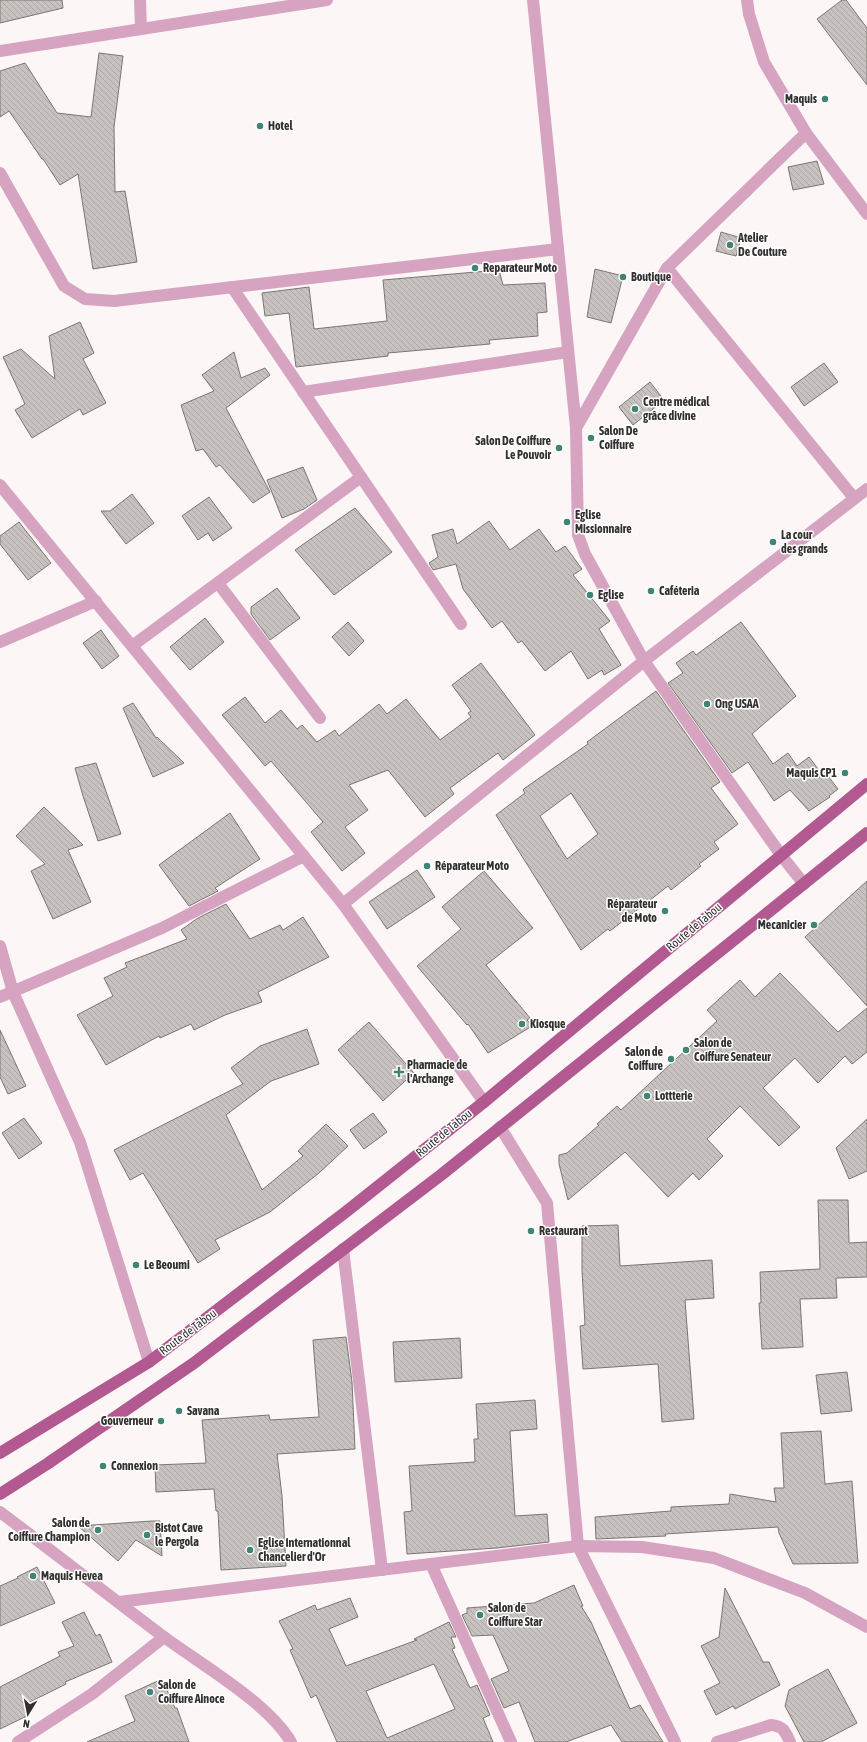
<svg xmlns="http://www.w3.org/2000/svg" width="867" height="1742" font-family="'Asap Condensed',sans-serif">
  <defs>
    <pattern id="building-back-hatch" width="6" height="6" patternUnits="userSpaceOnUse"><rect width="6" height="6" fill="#c7c2bf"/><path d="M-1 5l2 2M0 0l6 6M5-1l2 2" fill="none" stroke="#aba7a4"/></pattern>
  </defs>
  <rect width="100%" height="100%" fill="#fdf6f6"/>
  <g fill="url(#building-back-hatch)" stroke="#7b7673" fill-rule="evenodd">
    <path d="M0,0h62l1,8 -63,15z"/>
    <path d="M842,0h4l21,28v57l-50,-66z"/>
    <path d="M99,53l24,3 -9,71 1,65 10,-1 12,71 -44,7 -15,-95 -18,11 -17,-26h-1l-33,-48 -9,6v-46l25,-8 32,50 34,4z"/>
    <path d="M817,161l7,23 -31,6 -5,-23z"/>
    <path d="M721,232l20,6 -5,18 -20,-5z"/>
    <path d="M595,269l28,7 -12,47 -24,-6z"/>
    <path d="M499,270l4,15 42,-2 2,29 -10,1 1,23 -49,4 1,4 -102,9v3l-92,11 -7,-54 -24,3 -3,-23 47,-6 5,42 73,-8 -4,-41z"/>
    <path d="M80,322l14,31 -11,6 23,44 -23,12 -3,-6 -48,29 -17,-28 10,-6 -22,-47 18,-8 34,30 -6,-43z"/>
    <path d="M234,352l7,26 24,-10 5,7 -44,33 44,84 -17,11 -33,-38 -4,2 -13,-18 -7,2 -15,-46 33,-14 -12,-16z"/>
    <path d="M824,363l14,19 -34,24 -13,-19z"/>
    <path d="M650,382l14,18 -31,25 -14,-18z"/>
    <path d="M303,467l14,33 -13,9 -22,9 -15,-38z"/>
    <path d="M132,494l22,29 -28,21 -25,-33h9z"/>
    <path d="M209,497l23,31 -19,13 -5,-8 -10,7 -16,-24z"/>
    <path d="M355,508l37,44 -58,43 -39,-45z"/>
    <path d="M489,521l21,29 29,-21 17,23 9,-6 17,23 -9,6 37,46 -11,8 22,36 -17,10 -2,-5 -14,9 -17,-28 -26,20 -23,-30 -4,2 -16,-22 -10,7 -29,-39 -7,-25 -23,6 -4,-7 9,-6 -6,-22 21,-6 4,15z"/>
    <path d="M19,522l32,41 -23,17 -28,-36v-8z"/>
    <path d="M277,588l23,30 -30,22 -19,-26v-7z"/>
    <path d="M205,618l19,24 -34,28 -20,-23z"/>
    <path d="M348,622l16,19 -15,15 -17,-19z"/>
    <path d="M741,622l55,74 -44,38 21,30 15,-11 9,13 12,-9 13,17 3,-2 13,17 -9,7 1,1 -21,14 -19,-21 -16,11 -26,-39 -16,11 -64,-90 15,-10 -7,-10 17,-12 3,4z"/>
    <path d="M101,630l18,26 -17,13 -19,-26z"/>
    <path d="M481,663l54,72 -32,25 -5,-7 -48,35 4,6 -29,23 -37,-47 -39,15 19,25 -23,17 20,26 -23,18 -31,-39 12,-10 -52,-61 -6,5 -43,-51 23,-18 20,26 16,-13 16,19 5,-4 15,17 18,-12 4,6 40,-32 8,10 19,-15 34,41 31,-23 -3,-4 3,-2 -19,-26z"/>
    <path d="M656,691l64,91 -9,6 27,36 -24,18 5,7 -20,15 2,2 -30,24 -3,-4 -58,45 -2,-2 -27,21 -85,-135 29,-22 -2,-3 2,-2 63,-44 -1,-2zM571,793l27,41 -31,25 -27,-43z"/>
    <path d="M133,703l23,35 1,-1 27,26 -31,14 -30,-69z"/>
    <path d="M96,763l25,71 -23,7 -15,-45 -8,-28z"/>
    <path d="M44,807l39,38 -15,5 23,52 -38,17 -22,-48 14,-7 -29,-28z"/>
    <path d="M230,813l30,46 -45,29 3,3 -29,15 -30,-41z"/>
    <path d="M417,870l18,27 -48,32 -18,-27z"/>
    <path d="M484,871l49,57 -47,37 44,53 -3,2 5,6 -44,27 -20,-29 -1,1 -50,-59 44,-37 -19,-22z"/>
    <path d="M867,881v125l-62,-69z"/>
    <path d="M226,904l24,35 30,-14 3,5 20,-13 26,40 -71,35 4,10 -37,13 -31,15 -3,-6 -31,14 -1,-2 -53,29 -29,-50 36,-19 -9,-18 23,-11 -2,-4 62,-24 -6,-9 17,-12z"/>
    <path d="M780,973l58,59 29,-24v44l-15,12 -7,-8 -27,27 -23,-25 -32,30 37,39 -21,19 -39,-40 -33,33 16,17 -24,24 -6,-7 -25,24 -43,-45 -57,48 -9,-36v-9l8,-2 32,-28 -2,-1 20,-18 4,4 96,-89 -10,-11 33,-30 15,17z"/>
    <path d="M369,1022l45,51 -31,28 -45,-51z"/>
    <path d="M307,1029l12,35 -48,17 -45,34 36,75 41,-34 -5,-5 28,-27 22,22 -29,27 -49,39 -55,28 5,9 -22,14 -55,-90 -13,7 -16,-30 129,-66 -12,-16 29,-22z"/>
    <path d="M0,1030l26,56 -18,8 -8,-17z"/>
    <path d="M373,1113l14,19 -23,17 -14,-19z"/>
    <path d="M24,1118l18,25 -23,16 -17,-26z"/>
    <path d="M867,1119v52l-18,8 -13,-31z"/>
    <path d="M818,1200h30l1,43 18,-1v35l-31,1 1,20 -37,1 3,48 -41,2 -3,-46h2l-1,-31 60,-3z"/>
    <path d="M618,1225l2,41 92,-6 2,38 -29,2 9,119 -32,3 -4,-58 -75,5 -3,-43 5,-1 -3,-55v-44z"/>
    <path d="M346,1337l6,45 3,67 -78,5 5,42 4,70 -65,4 -3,-59h-2l-2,-22 -58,3 -1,-27 51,-2 -4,-43 67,-5 1,5 49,-3 -6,-77z"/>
    <path d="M460,1338l2,40 -67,4 -2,-40z"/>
    <path d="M847,1372l5,39 -31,3 -5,-39z"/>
    <path d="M535,1400l2,29 -27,2 5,85 32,-2 2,28 -52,6 -90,6 -3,-42 8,-1 -3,-45 66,-4 -1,-23h4l-2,-35z"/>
    <path d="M821,1431l4,53 27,-3 6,82 -65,1 -14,-31 -1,-6 -113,7 1,2 -70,3 -1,-22 76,-6v-4l58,-3 1,-10 46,8 -2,-14h10l-3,-55z"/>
    <path d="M152,1521h8l2,35 -26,-16 -18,21 -40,-35z"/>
    <path d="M37,1567l18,36 -55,23v-40l18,-8 -1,-1z"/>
    <path d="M574,1585l9,21h-2l10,16 39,87 10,-4 23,37h-41l-11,-17 -45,17h-31l-16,-40 -15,6 -13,-29 18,-8 -16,-36 -21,1 -10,-21 5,-2v-5l67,-5z"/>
    <path d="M725,1588l38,74h6l11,23 -45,24 -2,-3 -17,9 -12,-24 16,-8 -19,-37 18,-9z"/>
    <path d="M350,1598l8,19 -29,12 17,37 71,-26 -3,-1 35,-17 7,15h-5l4,11 -3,1 18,39 7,-3 13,30 -7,3 10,24h-156l-21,-47 -5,3 -21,-48 3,-1 -14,-28 36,-16 2,5zM434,1664l21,45 -68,29 -21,-47z"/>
    <path d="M84,1612l12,24 4,-2 12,28 -47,20 1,2 -42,21 5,10 -29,14v-42l60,-31 -2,-4 16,-6 -12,-24z"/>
    <path d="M828,1669l29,54 -36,19h-17l-19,-36 4,-16z"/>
    <path d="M162,1679l13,29h2l12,34h-102l48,-21 -10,-25z"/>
  </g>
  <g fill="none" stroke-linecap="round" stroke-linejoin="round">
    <g stroke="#d6a3c1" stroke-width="12">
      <path d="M140,0l1,29"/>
      <path d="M533,0l43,428 2,107 7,19 59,107 137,194 23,29"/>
      <path d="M747,0l2,14 15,48 42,71 61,81"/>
      <path d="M0,51l327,-51"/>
      <path d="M0,173l64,113 21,13 29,2 444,-52"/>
      <path d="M667,268l187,230"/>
      <path d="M232,287l229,337"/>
      <path d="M303,392l265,-40"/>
      <path d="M576,428l91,-160 139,-135"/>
      <path d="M0,485l343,419 141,198"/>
      <path d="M218,583l102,135"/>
      <path d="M0,642l96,-41"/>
      <path d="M132,646l229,-169"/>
      <path d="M343,904l301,-243 223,-172"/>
      <path d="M0,946l13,46 67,150 69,220"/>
      <path d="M0,997l162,-69 142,-72"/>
      <path d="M500,1127l47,76 31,343 97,196"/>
      <path d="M343,1249l39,321"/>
      <path d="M0,1512c55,41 109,84 164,125 38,28 103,65 127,105"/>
      <path d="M431,1564l80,178"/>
      <path d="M119,1602l459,-56 64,1 72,11 91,35 62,34"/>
      <path d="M18,1742l74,-48 72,-57"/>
      <path d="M717,1742l54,-17c12,1 14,6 19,17"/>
    </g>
    <g stroke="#b25992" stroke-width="12">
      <path d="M0,1453l149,-91 198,-151 137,-109 383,-318"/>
      <path d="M0,1494l47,-30 147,-101 247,-188 426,-342"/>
    </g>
  </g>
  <g fill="#418476" stroke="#fff" stroke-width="1.5">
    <circle cx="825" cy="99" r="4"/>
    <circle cx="260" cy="126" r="4"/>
    <circle cx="730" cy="245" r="4"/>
    <circle cx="475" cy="268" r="4"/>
    <circle cx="623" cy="277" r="4"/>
    <circle cx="635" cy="409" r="4"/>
    <circle cx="591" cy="438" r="4"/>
    <circle cx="559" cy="448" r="4"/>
    <circle cx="567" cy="522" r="4"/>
    <circle cx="773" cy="542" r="4"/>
    <circle cx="651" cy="591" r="4"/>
    <circle cx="590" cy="595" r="4"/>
    <circle cx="707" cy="704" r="4"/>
    <circle cx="845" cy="773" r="4"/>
    <circle cx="427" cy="866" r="4"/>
    <circle cx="665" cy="911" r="4"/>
    <circle cx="814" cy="925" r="4"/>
    <circle cx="522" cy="1024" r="4"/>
    <circle cx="686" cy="1050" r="4"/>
    <circle cx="671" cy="1059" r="4"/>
    <path d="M397 1066h4v4h4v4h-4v4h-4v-4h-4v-4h4z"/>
    <circle cx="647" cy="1096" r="4"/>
    <circle cx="531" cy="1231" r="4"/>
    <circle cx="136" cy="1265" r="4"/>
    <circle cx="179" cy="1411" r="4"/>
    <circle cx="161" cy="1421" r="4"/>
    <circle cx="103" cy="1466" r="4"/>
    <circle cx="98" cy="1530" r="4"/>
    <circle cx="147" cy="1535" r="4"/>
    <circle cx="250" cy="1550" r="4"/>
    <circle cx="33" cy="1576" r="4"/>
    <circle cx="480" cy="1615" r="4"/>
    <circle cx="150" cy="1692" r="4"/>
  </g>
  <g text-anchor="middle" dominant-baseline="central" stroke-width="3" stroke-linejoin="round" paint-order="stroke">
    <g font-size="12" font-weight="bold" fill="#333030" stroke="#fff" text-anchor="start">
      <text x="817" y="99" text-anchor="end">Maquis</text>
      <text x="268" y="126">Hotel</text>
      <text x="738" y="238">Atelier<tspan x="738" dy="14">De Couture</tspan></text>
      <text x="483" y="268">Reparateur Moto</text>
      <text x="631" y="277">Boutique</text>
      <text x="643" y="402">Centre médical<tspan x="643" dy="14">grâce divine</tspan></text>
      <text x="599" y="431">Salon De<tspan x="599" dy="14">Coiffure</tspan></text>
      <text x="551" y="441" text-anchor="end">Salon De Coiffure<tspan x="551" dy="14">Le Pouvoir</tspan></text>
      <text x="575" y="515">Eglise<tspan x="575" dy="14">Missionnaire</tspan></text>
      <text x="781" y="535">La cour<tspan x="781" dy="14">des grands</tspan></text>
      <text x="659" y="591">Caféteria</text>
      <text x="598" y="595">Eglise</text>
      <text x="715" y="704">Ong USAA</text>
      <text x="837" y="773" text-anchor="end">Maquis CP1</text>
      <text x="435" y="866">Réparateur Moto</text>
      <text x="657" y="904" text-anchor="end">Réparateur<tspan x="657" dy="14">de Moto</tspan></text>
      <text x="806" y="925" text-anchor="end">Mecanicier</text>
      <text x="530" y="1024">Kiosque</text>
      <text x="694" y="1043">Salon de<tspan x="694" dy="14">Coiffure Senateur</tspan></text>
      <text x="663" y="1052" text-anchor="end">Salon de<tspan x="663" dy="14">Coiffure</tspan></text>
      <text x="407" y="1065">Pharmacie de<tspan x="407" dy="14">l'Archange</tspan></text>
      <text x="655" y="1096">Lottterie</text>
      <text x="539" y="1231">Restaurant</text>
      <text x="144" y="1265">Le Beoumi</text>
      <text x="187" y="1411">Savana</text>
      <text x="153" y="1421" text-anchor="end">Gouverneur</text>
      <text x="111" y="1466">Connexion</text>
      <text x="90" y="1523" text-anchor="end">Salon de<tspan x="90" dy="14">Coiffure Champion</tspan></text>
      <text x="155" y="1528">Bistot Cave<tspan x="155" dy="14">le Pergola</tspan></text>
      <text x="258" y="1543">Eglise Internationnal<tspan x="258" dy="14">Chancelier d'Or</tspan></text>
      <text x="41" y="1576">Maquis Hevea</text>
      <text x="488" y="1608">Salon de<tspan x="488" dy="14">Coiffure Star</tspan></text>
      <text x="158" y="1685">Salon de<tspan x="158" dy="14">Coiffure Ainoce</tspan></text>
    </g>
    <g font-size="12" fill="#333030" stroke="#fff">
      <text transform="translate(694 927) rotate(-40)">Route de Tabou</text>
      <text transform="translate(444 1133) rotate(-39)">Route de Tabou</text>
      <text transform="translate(188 1332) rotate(-37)">Route de Tabou</text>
    </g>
  </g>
  <g transform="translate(28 1714) rotate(190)" stroke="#ffffff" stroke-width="3" paint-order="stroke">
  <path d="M0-3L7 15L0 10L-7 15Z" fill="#333030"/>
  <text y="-6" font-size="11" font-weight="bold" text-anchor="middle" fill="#333030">N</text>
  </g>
</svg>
